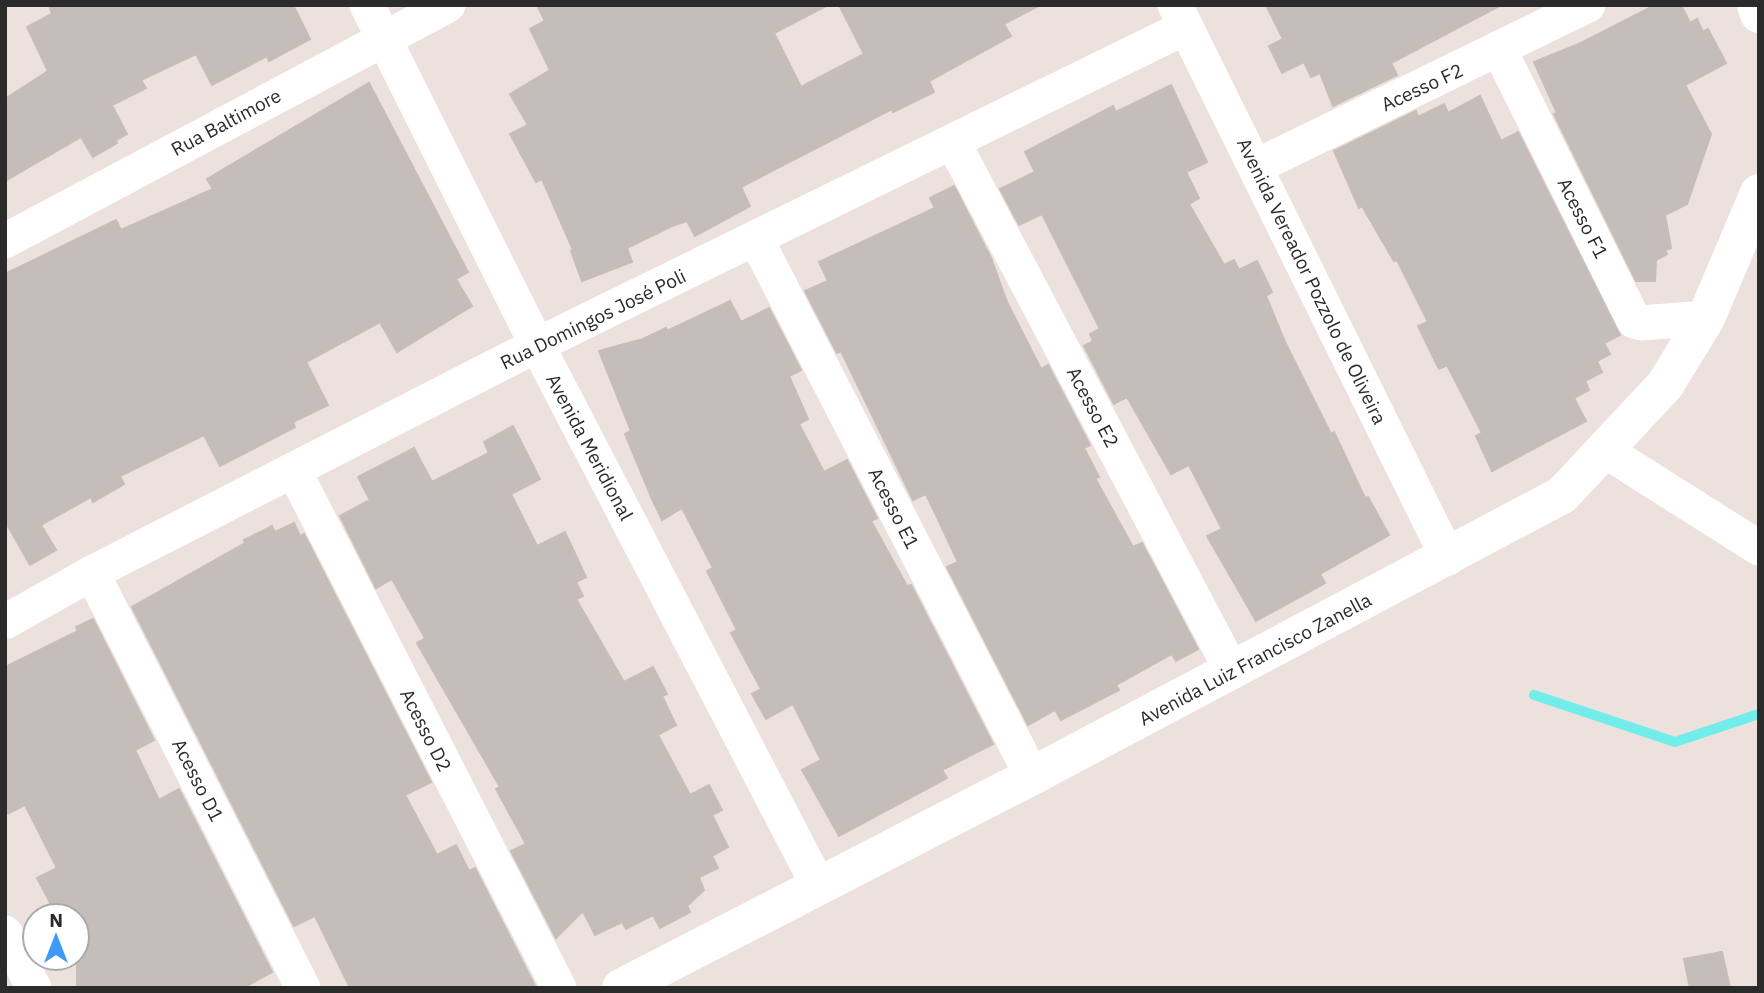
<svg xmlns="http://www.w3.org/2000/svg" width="1764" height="993" font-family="'IBM Plex Sans',sans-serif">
  <rect width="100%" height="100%" fill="#ede1dd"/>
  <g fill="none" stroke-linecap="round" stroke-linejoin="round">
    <path stroke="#71eeea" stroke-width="10" d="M1534,695l141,47 84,-28"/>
  </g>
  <g fill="#c5bdb9" stroke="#c8bdb7" stroke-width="2">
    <path d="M49,5h244l17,34 -41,22 -2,-5 -55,29 -16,-31 -55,26 5,8 -34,17 15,29 -11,6 1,3 -24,14 -12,-20 -76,44v-82l43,-28 -21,-44 25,-13z"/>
    <path d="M537,5h291l-54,28 27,54 63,-33 -25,-49h201l-36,19 7,12 -82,45 5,11 -41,20 -1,-3 -151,78 9,19 -55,30 -8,-15 -15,5 -45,22 5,14 -50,19 -11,-30 2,-1 -31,-71 -6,3 -26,-48 18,-9 -18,-31 40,-24 -20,-41 15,-8z"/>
    <path d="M1266,5h235l-110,58 6,12 -64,31 -13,-33 -9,4 -7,-15 -22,11 -13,-27 14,-7z"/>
    <path d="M1655,5h26l9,18 7,-4 6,13 5,-3 18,34 -41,22 26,49 -24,70 -22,11 6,33 -6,2 2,4 -11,6 -1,21h-19l-82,-167 3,-1 -23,-51 47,-19z"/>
    <path d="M369,83l99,189 -12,7 16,27 -75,46 -17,-30 -74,40 22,43 -35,17 2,5 -75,39 -16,-31 -84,41 4,8 -31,18 -2,-5 -50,28 15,25 -26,15 -25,-44v-247l111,-54 5,10 92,-41 -6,-10z"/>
    <path d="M1171,85l36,77 -21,10 13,26 -10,6 35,61 10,-5 5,10 18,-9 15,31 -6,4 19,46 46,92 3,-2 31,66 3,-1 21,38 -69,39 5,9 -69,38 -49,-85 15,-7 -33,-64 -18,9 -44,-77 -13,7 -30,-58 9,-5 -3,-7 10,-5 -58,-115 -23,11 -19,-36 35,-17 -10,-20 88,-46 3,6z"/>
    <path d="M1480,96l21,45 17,-9 102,203 -16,8 6,11 -13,7 5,11 -17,9 4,9 -15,8 12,23 -94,50 -16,-35 6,-3 -35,-68 -8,4 -21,-43 10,-4 -31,-62 -3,1 -32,-55 -3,2 -25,-57 82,-40 2,6 26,-13 4,9z"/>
    <path d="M954,186l37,72 16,44 34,67 7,-4 42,80 -6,3 15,29 -4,1 38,69 9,-4 56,106 -22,12 -4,-7 -56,31 3,5 -58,30 -6,-10 -27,15 -81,-158 11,-5 -32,-68 -13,6 -72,-149 -4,2 -32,-62 23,-10 -9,-19 116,-54 -5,-10z"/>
    <path d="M730,301l11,21 28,-14 32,62 -12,6 19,43 -9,5 25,48 23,-12 30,58 -6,3 36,65 4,-1 82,159 -51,26 5,8 -108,58 -37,-66 19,-10 -28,-56 -27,15 -14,-25 9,-5 -30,-56 6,-3 -30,-59 6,-3 -31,-60 -20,12 -10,-21 -27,-65 6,-3 -32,-80 44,-12 23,-11 1,3z"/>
    <path d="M513,426l27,53 -29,15 26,52 28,-14 21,45 -10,5 7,14 -7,3 48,83 29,-15 14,27 -5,2 14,29 -18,10 32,60 19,-10 13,25 -10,5 16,32 -16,9 6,12 -19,9 5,13 -17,16 3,6 -30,16 -7,-13 -27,14 -4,-7 -27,13 -12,-24 -27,27 -45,-87 15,-7 -30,-55 4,-2 -83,-144 8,-5 -33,-59 -16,9 -36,-72 30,-16 -12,-23 56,-29 18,34 57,-29 -5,-11z"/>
    <path d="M294,523l6,13 4,-2 127,248 -26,13 32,60 19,-10 13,26 6,-3 61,120h-186l-35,-72 -21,10 -162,-319 113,-64 -1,-3 28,-14 3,6z"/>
    <path d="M93,619l61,121 -19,10 24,50 20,-11 93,183 -29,16h-166v-72h-20l-20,-38 20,-10 -32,-63 -20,10v-148l73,-36 -2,-4z"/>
    <path d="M1722,952l8,36h-40l-6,-29z"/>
  </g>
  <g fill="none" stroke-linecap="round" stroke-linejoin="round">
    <g stroke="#fff" stroke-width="35">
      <path d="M367,5l170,340 281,540"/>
      <path d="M1175,5l273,553"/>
      <path d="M1500,51l134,270 7,2 65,-5"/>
      <path d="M954,144l278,527"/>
      <path d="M1255,167l333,-162"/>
      <path d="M756,239l276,537"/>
      <path d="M5,241l443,-236"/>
      <path d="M1604,450l155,98"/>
      <path d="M294,471l265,517"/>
      <path d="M92,573l211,415"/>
      <path d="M5,622l87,-49 445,-228 649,-318"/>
      <path d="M5,933l29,55"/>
    </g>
    <g stroke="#fff" stroke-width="38">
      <path d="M1756,5l3,9"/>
      <path d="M621,988l411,-212 530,-281 103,-110 41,-67 53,-125"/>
    </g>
  </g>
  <g text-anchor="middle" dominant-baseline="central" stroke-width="7" stroke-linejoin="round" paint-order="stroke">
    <g font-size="19" fill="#2b2b2b" stroke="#fff">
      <text transform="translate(1422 87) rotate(-25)">Acesso F2</text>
      <text transform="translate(226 122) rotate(-28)">Rua Baltimore</text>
      <text transform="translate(1583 218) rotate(63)">Acesso F1</text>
      <text transform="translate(1312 281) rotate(64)">Avenida Vereador Pozzolo de Oliveira</text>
      <text transform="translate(593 319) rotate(-26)">Rua Domingos José Poli</text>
      <text transform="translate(1093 407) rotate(62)">Acesso E2</text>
      <text transform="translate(590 447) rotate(62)">Avenida Meridional</text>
      <text transform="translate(894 508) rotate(63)">Acesso E1</text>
      <text transform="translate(1255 659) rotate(-28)">Avenida Luiz Francisco Zanella</text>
      <text transform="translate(426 730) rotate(63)">Acesso D2</text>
      <text transform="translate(198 780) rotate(63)">Acesso D1</text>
    </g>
  </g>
  <rect width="1764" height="993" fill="none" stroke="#2b2b2b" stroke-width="14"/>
  <g transform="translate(56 937)"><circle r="33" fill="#ffffff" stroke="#aaaaaa" stroke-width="2"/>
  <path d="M0-5L12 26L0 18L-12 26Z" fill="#3e99f9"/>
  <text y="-10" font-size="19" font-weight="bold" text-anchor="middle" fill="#2b2b2b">N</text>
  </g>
</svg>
